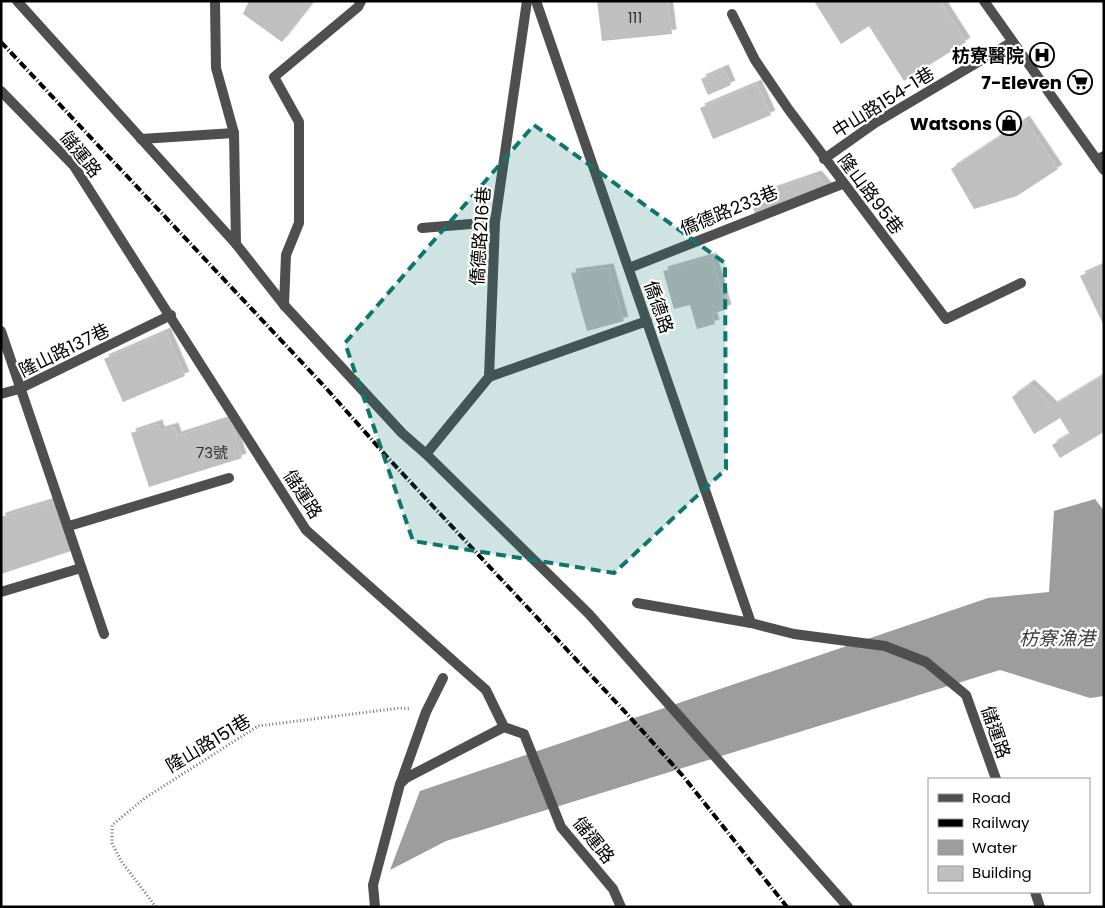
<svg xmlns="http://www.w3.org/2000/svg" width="1105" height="908" font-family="Poppins,'Noto Sans TC',sans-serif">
  <defs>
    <filter id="shadow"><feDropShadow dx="4.5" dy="-4.5" stdDeviation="0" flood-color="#0004"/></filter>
  </defs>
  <rect width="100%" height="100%" fill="#fff"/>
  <path fill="#9d9d9d" d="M1095,499l9,12v185l-14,2 -90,-28 -554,171 -56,29 30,-79 568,-193 61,-6 5,-81z"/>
  <g fill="#bfbfbf" filter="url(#shadow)">
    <path d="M249,1h65l-32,41 -39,-28z"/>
    <path d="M597,1h71l4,33 -70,7z"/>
    <path d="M814,1h126l26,41 -62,39 -35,-55 -28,18z"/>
    <path d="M724,69l7,16 -23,10 -7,-16z"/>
    <path d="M757,84l14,31 -58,24 -13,-31z"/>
    <path d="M1025,120l33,49 -41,27 -43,13 -23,-40z"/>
    <path d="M817,175l13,15 -74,26 -6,-18z"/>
    <path d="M712,257l15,52 -15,5 3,10 -18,5 -7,-24 -16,4 -11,-38z"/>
    <path d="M1104,265v61l-24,-50z"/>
    <path d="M609,268l15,53 -37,10 -16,-58z"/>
    <path d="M166,332l19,44 -62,26 -19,-43z"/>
    <path d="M1104,375v57l-44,26 -8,-13 18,-11 -10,-16 -26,16 -22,-37 18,-13 23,22z"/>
    <path d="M230,419l12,39 -93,29 -18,-54 27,-9 2,7 14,-4 3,9z"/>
    <path d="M54,501l17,50 -70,23v-57z"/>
  </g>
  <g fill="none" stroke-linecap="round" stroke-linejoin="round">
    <path stroke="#717171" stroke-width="3" stroke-dasharray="1 2.5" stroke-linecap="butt" d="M156,907l-35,-46 -9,-18v-18l33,-27 113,-72 142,-18 11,1"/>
    <g stroke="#4f4f4f" stroke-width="10">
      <path d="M17,1l219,243 48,61 118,128 24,21 163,160 259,293"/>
      <path d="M215,1l1,67 18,65 2,111"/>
      <path d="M1,91l73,75 232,364 180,160 18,37 20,7 37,93 52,62 8,18"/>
      <path d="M141,139l93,-6"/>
      <path d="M1097,159l7,-3"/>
      <path d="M422,228l73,-6"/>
      <path d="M284,305l2,-50 13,-32v-101l-25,-45 84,-70 3,-6"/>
      <path d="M489,377l158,-56"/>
      <path d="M426,454l63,-77 6,-155 32,-221"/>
      <path d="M69,526l160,-48"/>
      <path d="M1,592l80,-24"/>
      <path d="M637,603l114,20 43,11 91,12 41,16 40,33 30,84"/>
      <path d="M401,782l25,-70 17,-34"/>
      <path d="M1035,892l5,15"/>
      <path d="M375,907l-2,-22 27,-101 6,-6 98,-51"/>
    </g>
    <g stroke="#4f4f4f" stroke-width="10">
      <path d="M536,1l215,622"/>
      <path d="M732,14l23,46 34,50 157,209 75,-36"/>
      <path d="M824,159l51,-36 137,-81"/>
      <path d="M629,268l213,-84"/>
      <path d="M1,331l103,303"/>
      <path d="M1,394l18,-5 152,-74"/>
    </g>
    <path stroke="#4f4f4f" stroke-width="10" d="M984,1l120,169"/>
    <path stroke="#000" stroke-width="4" stroke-dasharray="8 2.5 1 2.5" stroke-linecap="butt" d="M1,42l324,345 63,71 239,256 56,62 104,131"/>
  </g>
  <path fill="#0f766e" fill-opacity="0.2" stroke="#0f766e" stroke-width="4" stroke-dasharray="10 6" stroke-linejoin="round" d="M534,125l191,138 1,206 -112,104 -201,-32 -68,-198z"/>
  <defs>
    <symbol id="hospital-ring" viewBox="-11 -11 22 22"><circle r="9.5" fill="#fff" stroke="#000" stroke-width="1.5"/><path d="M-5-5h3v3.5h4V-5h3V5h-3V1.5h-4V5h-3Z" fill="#000"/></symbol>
    <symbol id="supermarket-ring" viewBox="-11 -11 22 22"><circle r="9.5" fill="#fff" stroke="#000" stroke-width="1.5"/><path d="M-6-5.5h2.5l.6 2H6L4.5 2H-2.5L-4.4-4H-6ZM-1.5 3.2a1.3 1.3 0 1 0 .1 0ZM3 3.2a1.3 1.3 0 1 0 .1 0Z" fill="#000"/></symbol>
    <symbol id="shop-ring" viewBox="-11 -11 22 22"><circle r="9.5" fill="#fff" stroke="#000" stroke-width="1.5"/><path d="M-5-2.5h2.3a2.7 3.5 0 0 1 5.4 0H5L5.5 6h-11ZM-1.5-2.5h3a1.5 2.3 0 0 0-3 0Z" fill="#000"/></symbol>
  </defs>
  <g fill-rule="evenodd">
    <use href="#hospital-ring" x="1028" y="41" width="28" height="28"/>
    <use href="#supermarket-ring" x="1066" y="68" width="28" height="28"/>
    <use href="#shop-ring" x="995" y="109" width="28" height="28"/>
  </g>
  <g text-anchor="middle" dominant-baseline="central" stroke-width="4.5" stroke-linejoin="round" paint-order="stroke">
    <g font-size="15" fill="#303030">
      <text x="635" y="17">111</text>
      <text x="212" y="452">73號</text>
    </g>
    <g font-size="18" font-weight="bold" fill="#000" stroke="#fff" text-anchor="end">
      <text x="1024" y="55">枋寮醫院</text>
      <text x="1062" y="82">7-Eleven</text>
      <text x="992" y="123">Watsons</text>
    </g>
    <g font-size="18" fill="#000" stroke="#fff">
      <text transform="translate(883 102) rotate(-32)">中山路154-1巷</text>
      <text transform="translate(81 154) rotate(51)">儲運路</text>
      <text transform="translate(871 194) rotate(53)">隆山路95巷</text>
      <text transform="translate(729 210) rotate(-22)">僑德路233巷</text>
      <text transform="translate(480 236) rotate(-86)">僑德路216巷</text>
      <text transform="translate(659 307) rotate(71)">僑德路</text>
      <text transform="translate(64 350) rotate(-26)">隆山路137巷</text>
      <text transform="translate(303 494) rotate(57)">儲運路</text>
      <text transform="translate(996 732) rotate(71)">儲運路</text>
      <text transform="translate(208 743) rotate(-31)">隆山路151巷</text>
      <text transform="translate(594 840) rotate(51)">儲運路</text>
    </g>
    <g font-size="19" font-style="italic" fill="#3e3e3e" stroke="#fff">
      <text x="1057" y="638">枋寮漁港</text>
    </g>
  </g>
  <rect width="1105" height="908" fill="none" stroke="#000000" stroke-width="5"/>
  <rect x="928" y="778" width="162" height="115" fill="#ffffff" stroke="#999999"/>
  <rect x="938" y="794" width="25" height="8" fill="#4f4f4f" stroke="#999999"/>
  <text x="972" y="803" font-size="15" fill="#000000">Road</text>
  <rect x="938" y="819" width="25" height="8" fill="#000000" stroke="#999999"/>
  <text x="972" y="828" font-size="15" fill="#000000">Railway</text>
  <rect x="938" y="840" width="25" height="15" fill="#9d9d9d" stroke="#999999"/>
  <text x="972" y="853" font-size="15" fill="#000000">Water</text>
  <rect x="938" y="866" width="25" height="15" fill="#bfbfbf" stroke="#999999"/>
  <text x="972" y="878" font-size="15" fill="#000000">Building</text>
</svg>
